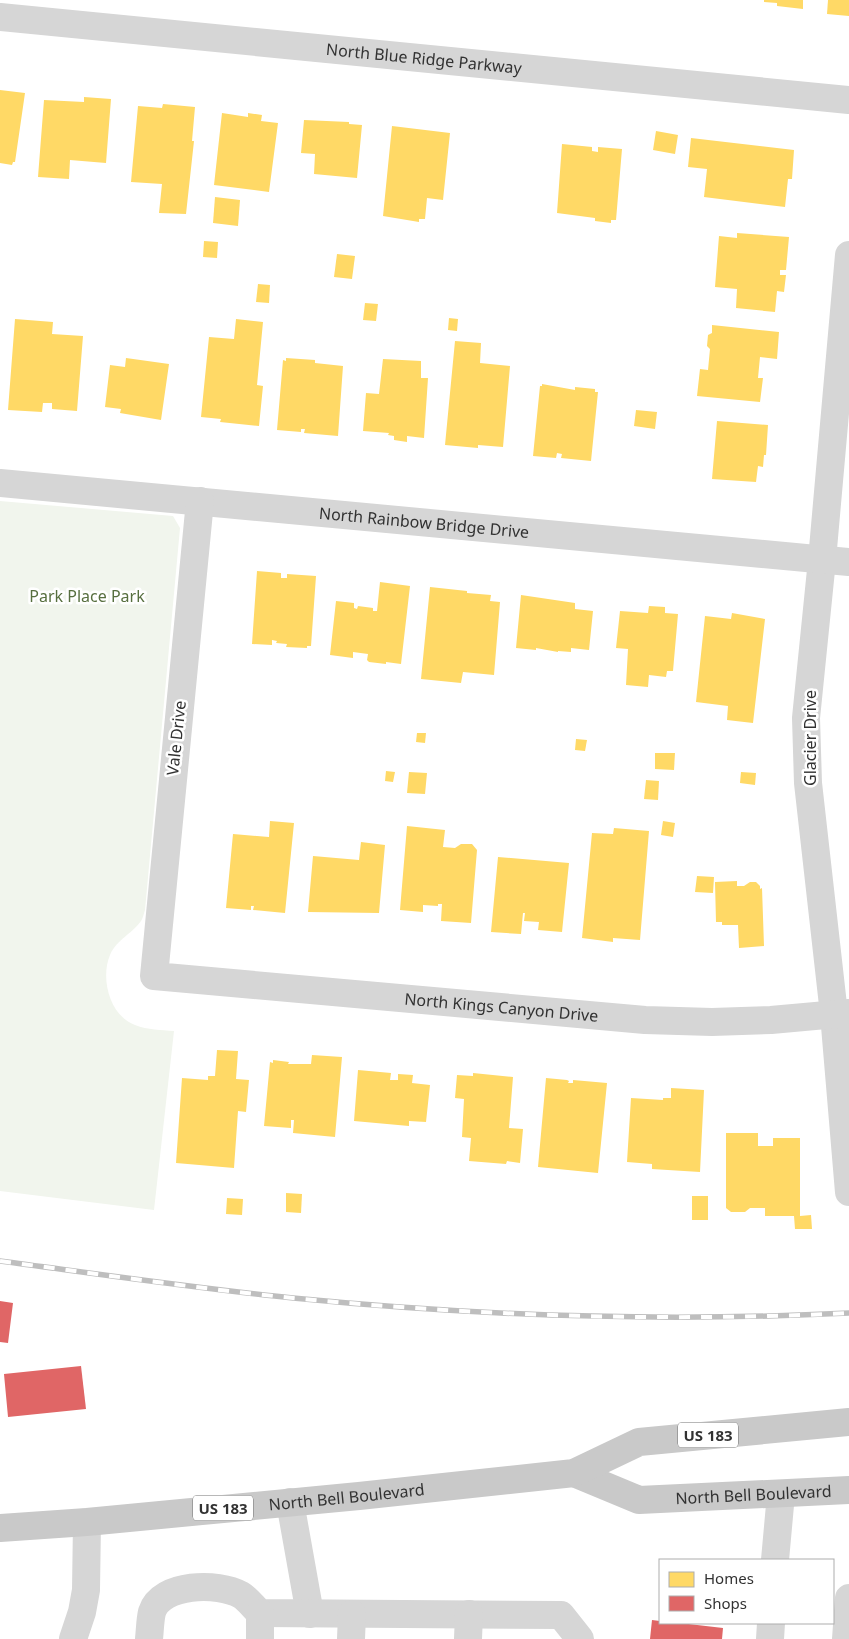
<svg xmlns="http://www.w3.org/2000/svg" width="849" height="1639" font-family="'Noto Sans',sans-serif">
  <rect width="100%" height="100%" fill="#fff"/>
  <path fill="#f1f5ed" d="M0,501l173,15 7,12 -35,382c-1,3 -2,8 -4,11 -9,13 -24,18 -31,34 -10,24 0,61 25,70 13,5 26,5 39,6l-20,179 -154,-19z"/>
  <g fill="#ffd966">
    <path d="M764,0h39v9l-26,-3v-3l-13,-1z"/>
    <path d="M828,0h21v16l-22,-2z"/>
    <path d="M0,90l25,3 -10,69h-2l-1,3 -12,-2z"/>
    <path d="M84,97l27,2 -5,64 -36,-3 -1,19 -31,-2 6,-77 40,2z"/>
    <path d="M163,104l32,3 -3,34h2l-8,73 -27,-1 3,-29 -31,-2 7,-76 24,2z"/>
    <path d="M222,113l26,4v-4l14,2 -1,6 17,2 -9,69 -55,-7z"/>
    <path d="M304,120l45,2v2l13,1 -5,53 -43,-4 1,-20 -14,-1z"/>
    <path d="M392,126l58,7 -7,67 -16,-2 -2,21h-6v3l-36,-6z"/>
    <path d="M656,131l22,4 -3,19 -22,-4z"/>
    <path d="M691,138l103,12 -2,29h-4l-3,28 -81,-10 3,-28 -19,-2z"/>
    <path d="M562,144l30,3v4l6,1v-5l24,2 -6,71h-5v3l-16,-2v-3l-38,-5z"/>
    <path d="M215,197l25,3 -2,26 -25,-3z"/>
    <path d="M737,233l52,4 -3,33h-6v5h6l-2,17 -7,-1 -2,21 -39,-4 1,-19 -22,-2 4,-51 18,2z"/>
    <path d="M204,241l14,1 -1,16 -14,-1z"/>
    <path d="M337,254l18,2 -3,23 -18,-2z"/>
    <path d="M258,284l12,1 -1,18 -13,-1z"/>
    <path d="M365,303l13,1 -2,17 -13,-1z"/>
    <path d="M449,318l9,1 -1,12 -9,-1z"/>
    <path d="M15,319l38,3 -1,12 31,2 -6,75 -25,-2v-6h-9l-1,9 -34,-2z"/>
    <path d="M236,319l27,3 -6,63 6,1 -4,40 -39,-4 1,-3 -20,-2 8,-80 25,2z"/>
    <path d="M712,325l67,7 -2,27 -17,-2 -2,21h5l-3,24 -63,-6 3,-27 8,1 2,-21 -3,-3 1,-11 4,-2z"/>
    <path d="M455,341l26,2 -1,20 30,3 -7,81 -25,-2v3l-33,-3z"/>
    <path d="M126,358l43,6 -8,56 -41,-7 1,-4 -16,-2 5,-42 15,2z"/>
    <path d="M286,358l29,2v3l28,3 -5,70 -34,-3 1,-4h-4v3l-24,-2 6,-70 3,1z"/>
    <path d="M383,359l38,2v17h7l-4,60 -17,-2v6l-13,-2v-4l-6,-1 1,-2 -26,-2 3,-38 13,1z"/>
    <path d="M542,384l33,6v-3l20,2v3h3l-7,69 -30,-3 1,-4 -5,-1 -1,5 -23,-2 7,-70h2z"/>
    <path d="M636,410l21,2 -2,17 -21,-3z"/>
    <path d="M717,421l51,4 -2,30h-2l-1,12 -5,-1 -2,16 -44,-3z"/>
    <path d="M257,571l24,2v5h6v-4l29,2 -5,70h-4v2l-21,-1 1,-3 -11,-1 1,-2 -5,-1v5l-20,-1z"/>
    <path d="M380,582l30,4 -9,78 -15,-2v2l-17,-2 -2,-2 1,-6 -15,-2v6l-23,-3 6,-54 18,2v5l3,1 1,-3 15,2v3h4z"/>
    <path d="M430,587l37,4v2l24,2 -1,6 10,1 -6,73 -31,-3 -2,11 -40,-4z"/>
    <path d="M521,595l54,8v6l18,2 -4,39 -18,-2v4l-13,-1v1l-22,-4v2l-20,-2z"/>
    <path d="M649,606l16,1v6l13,1 -5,57h-6l-1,6 -17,-2 -1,12 -22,-2 2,-36 -12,-1 4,-37 28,2z"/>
    <path d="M732,613l33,6 -12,104 -26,-3 1,-14 -32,-4 9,-86 26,3z"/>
    <path d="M417,733h9l-1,10 -9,-1z"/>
    <path d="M576,739l11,1 -2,11 -10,-1z"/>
    <path d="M655,753h20l-1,17 -19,-1z"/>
    <path d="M386,771l9,1 -2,10 -8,-1z"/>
    <path d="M409,772l18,1 -2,21 -18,-1z"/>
    <path d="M741,772l15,1 -1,12 -15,-2z"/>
    <path d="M646,780l13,1 -1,19 -14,-1z"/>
    <path d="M270,821l24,2 -9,90 -32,-3 1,-4h-3v4l-25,-2 7,-74 36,3z"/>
    <path d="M663,821l12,2 -2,14 -12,-2z"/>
    <path d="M407,826l38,4 -2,17 12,1 6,-4h11l5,6 -6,73 -30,-2 1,-17h-4v2l-15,-1v7l-23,-2z"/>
    <path d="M614,828l35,3 -9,109 -27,-2v4l-31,-4 10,-105 21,1z"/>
    <path d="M361,842l24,3 -6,68 -71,-1 5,-56 46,4z"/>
    <path d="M498,857l71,6 -7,69 -24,-2 1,-8 -15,-1 1,-8h-2l-2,21 -30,-2z"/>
    <path d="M697,876l17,1 -1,16 -18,-1z"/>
    <path d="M737,881v5h7l6,-4h6l4,4v3l2,-1 2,58 -25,2 -1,-23h-16v-3h-6l-1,-40z"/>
    <path d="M217,1050l21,1 -2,28 13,1 -3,32 -8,-1 -4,57 -58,-5 6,-85 26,2v-4h7z"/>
    <path d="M312,1055l30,2 -7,80 -42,-4 1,-13h-3v8l-27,-2 6,-64 3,1v-3l16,2 -1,2h23z"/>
    <path d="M358,1070l33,3 -1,7h8v-6l15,1 -1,8 18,2 -4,37 -17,-1v5l-55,-5z"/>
    <path d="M473,1073l40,4 -4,51 14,1 -3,34 -13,-2 -1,3 -37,-3 2,-23 -9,-1 2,-38 -9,-1 2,-23 16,1z"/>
    <path d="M546,1078l21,2 2,1 -1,2h5v-3l34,3 -9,90 -60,-6z"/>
    <path d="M671,1088l33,2 -4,82 -48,-3v-5l-25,-2 4,-64 32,2v-2h8z"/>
    <path d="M726,1133h32v13h15v-8h27v78l11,-1 1,14h-17l-1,-13h-29v-8h-15l-5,4h-14l-5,-4z"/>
    <path d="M286,1193l16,1 -1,19 -15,-1z"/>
    <rect x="692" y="1196" width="16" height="24"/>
    <path d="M227,1198l16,1 -1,16 -16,-1z"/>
  </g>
  <g fill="#e06666">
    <path d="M0,1301l13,2 -5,40 -8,-1z"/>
    <path d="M81,1366l5,43 -78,8 -4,-43z"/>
    <path d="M652,1620l8,1v2h20l43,5 -1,11h-72z"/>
  </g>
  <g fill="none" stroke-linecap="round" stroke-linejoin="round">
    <g stroke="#d6d6d6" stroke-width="28">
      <path id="s1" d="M0,17l849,83"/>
      <path d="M849,255l-27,305 -16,158 2,65 26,231 15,178"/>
      <path id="s2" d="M0,483l849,79"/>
      <path id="s3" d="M200,501l-46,475 491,44 67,2 59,-2 78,-7"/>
      <path d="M290,1502l20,112"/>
      <path d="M775,1560l6,-66"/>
      <path d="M73,1639l9,-27 4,-22 1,-68"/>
      <path d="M149,1639c1,-9 1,-19 3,-27 9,-29 66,-30 89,-17 7,4 13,13 19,18l301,2 19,24"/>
      <path d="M260,1639v-26"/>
      <path d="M351,1639l1,-25"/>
      <path d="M468,1639l1,-25"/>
      <path d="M770,1639l1,-16"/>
      <path d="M846,1639l3,-41"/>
    </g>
    <g stroke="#c9c9c9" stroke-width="28">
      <path id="s4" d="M574,1473l65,27 210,-10"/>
      <path id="s5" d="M0,1528l87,-6 272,-26 215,-23 65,-31 210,-20"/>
    </g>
    <defs>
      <path id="rail" d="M0,1261c98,13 195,27 293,37 185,18 371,24 556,15"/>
    </defs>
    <use href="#rail" stroke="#bebebe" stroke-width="5.5"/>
    <use href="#rail" stroke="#fff" stroke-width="4" stroke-dasharray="11" stroke-linecap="butt"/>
  </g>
  <g text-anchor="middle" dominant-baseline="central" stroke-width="5" stroke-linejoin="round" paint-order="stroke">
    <g fill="#fff" stroke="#707070" stroke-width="1">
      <rect x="678" y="1422.5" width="60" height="25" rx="4"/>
      <rect x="193" y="1495.5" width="60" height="25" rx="4"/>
    </g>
    <g font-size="15" font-weight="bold" fill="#323232">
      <text x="708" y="1435">US 183</text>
      <text x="223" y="1508">US 183</text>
    </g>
    <g font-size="16" fill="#323232" stroke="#fff">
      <text stroke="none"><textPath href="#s1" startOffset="426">North Blue Ridge Parkway</textPath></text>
      <text stroke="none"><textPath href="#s2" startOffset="426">North Rainbow Bridge Drive</textPath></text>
      <text transform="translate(176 738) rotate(-84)">Vale Drive</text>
      <text transform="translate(810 738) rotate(-90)">Glacier Drive</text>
      <text stroke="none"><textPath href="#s3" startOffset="826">North Kings Canyon Drive</textPath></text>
      <text stroke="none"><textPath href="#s4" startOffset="185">North Bell Boulevard</textPath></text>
      <text stroke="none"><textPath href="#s5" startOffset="348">North Bell Boulevard</textPath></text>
    </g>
    <g font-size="16" fill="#576f3f" stroke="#fff">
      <text x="87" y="596">Park Place Park</text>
    </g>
  </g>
  <rect x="659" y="1559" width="175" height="65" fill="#ffffff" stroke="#adadad"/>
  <rect x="669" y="1572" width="25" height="15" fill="#ffd966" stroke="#adadad"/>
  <text x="704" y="1584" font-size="15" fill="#323232">Homes</text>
  <rect x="669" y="1596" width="25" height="15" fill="#e06666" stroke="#adadad"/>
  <text x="704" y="1609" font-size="15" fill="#323232">Shops</text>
</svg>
